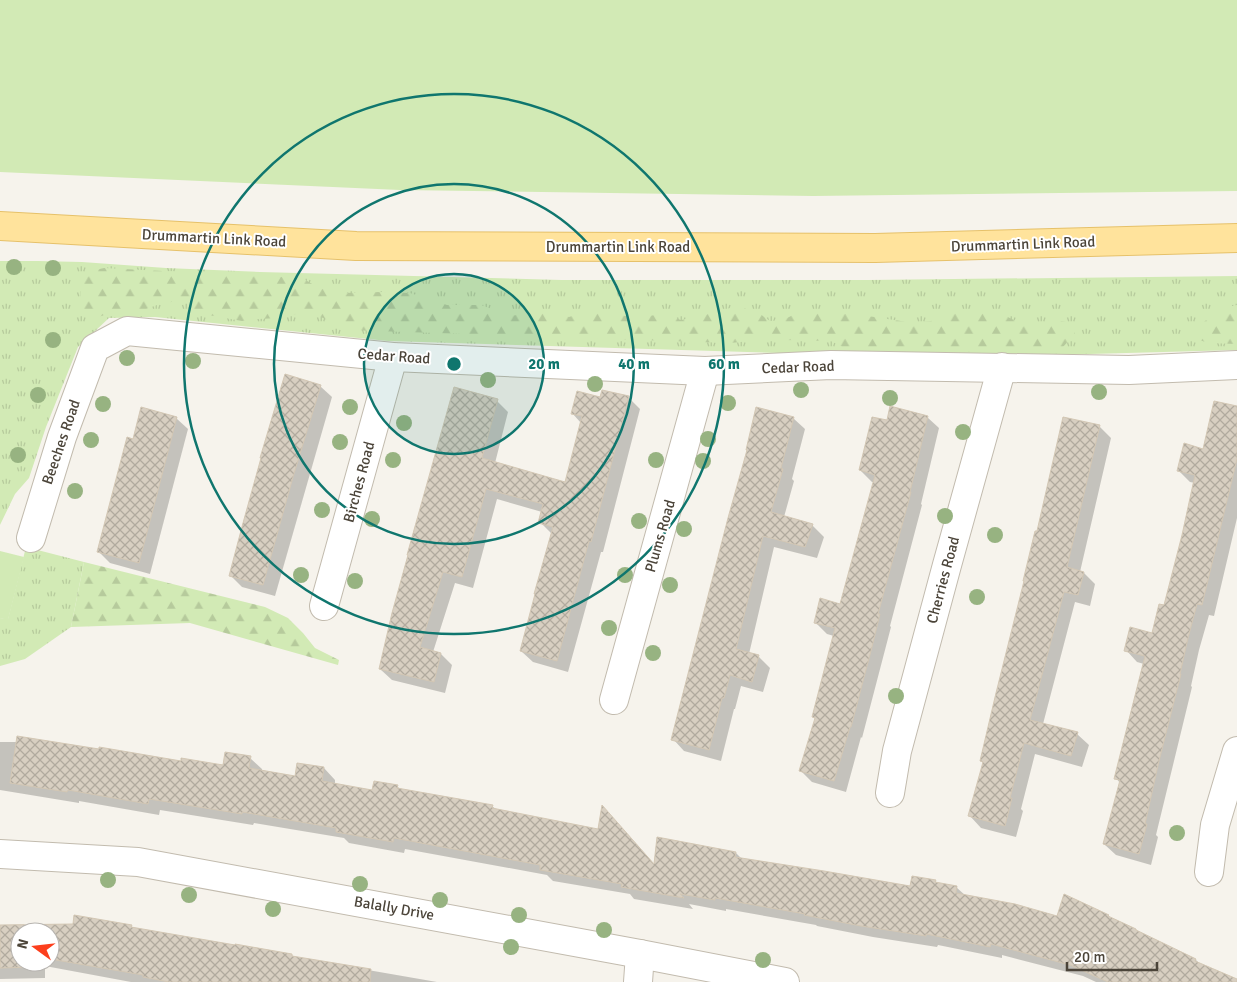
<svg xmlns="http://www.w3.org/2000/svg" width="1237" height="982" font-family="Signika,sans-serif">
  <defs>
    <pattern id="grass-tufts" width="24" height="20" patternUnits="userSpaceOnUse" patternTransform="scale(1.25)"><rect width="24" height="20" fill="#d2eab5"/><path d="M3 7l-1-3M5 7V3M7 7l1-3M15 17l-1-3M17 17v-4M19 17l1-3" fill="none" stroke="#b6ca9c"/></pattern>
    <pattern id="forest-firs" width="22" height="20" patternUnits="userSpaceOnUse" patternTransform="scale(1.25)"><rect width="22" height="20" fill="#d2eab5"/><path d="M5 1l3.5 6h-7zM16 11l3.5 6h-7z" fill="#b6ca9c"/></pattern>
    <pattern id="building-cross-hatch" width="8" height="8" patternUnits="userSpaceOnUse" patternTransform="scale(1.25)"><rect width="8" height="8" fill="#d8cfc1"/><path d="M0 0l8 8M0 8l8-8" fill="none" stroke="#b1aa9e"/></pattern>
  </defs>
  <rect width="100%" height="100%" fill="#f6f3ec"/>
  <g fill="url(#grass-tufts)">
    <path d="M0,261h38l44,1 84,6 94,4 302,8h306l369,-4v74l-297,8 -552,-17 -233,-24 -46,1 -31,29 -32,80 -17,51 -14,16 -15,31z"/>
    <path d="M26,547l58,15 -13,65 -46,32 -25,7v-48l8,1z"/>
  </g>
  <g fill="url(#forest-firs)">
    <path d="M104,268l198,10 17,10 24,5 40,-1 27,1 37,12h34l30,11 35,-7 23,8 16,-5 24,1 28,5 24,-4 20,6 16,-3 41,-11 22,8 10,7 13,-1 14,-7 15,-2 49,4 53,8 17,-2 24,-8 25,-1 19,1 15,7 12,3 36,-2 12,3 1,10 -13,14 -106,4 -30,-5 -32,1 -25,4 -19,-1 -19,-10 -47,-1 -18,-5 -25,7 -12,1 -382,-13 -32,-16h-19l-18,4 -19,1 -17,2 -45,-8 -12,-14 -28,6 -19,7 -28,1 -17,6 -10,-8c-4,-19 -4,-23 8,-40z"/>
    <path d="M1237,305v39l-29,-1 -11,-4 -3,-10 29,-21z"/>
    <path d="M84,562l181,45 23,11 15,15 12,15 24,12 -1,5 -148,-42 -119,4z"/>
  </g>
  <g fill="#d2eab5">
    <path d="M0,0h1237v191l-424,5 -413,-6 -400,-18z"/>
    <path d="M0,551l24,6 -16,63 -8,-2z"/>
  </g>
  <g fill="#0003" fill-rule="evenodd">
    <path d="M320,386l12,11 -57,199 -33,-9 -11,-11z"/>
    <path d="M628,397l12,12 -37,143h-2l-33,120 -35,-10 -12,-11 31,-117 -12,-12 2,-10 -45,-13 -24,89 -18,-5 -22,69 8,2 11,11 -7,28 -53,-13 -12,-11 117,-268 11,11 -13,51 71,20 15,-60 -9,-10 29,-14z"/>
    <path d="M1237,408v110l-23,98 -5,-1 -10,35 -8,36 1,1 -36,148 2,2 -7,28 -35,-10 -12,-11 16,-61 -4,-5 28,-114 -7,-2 -11,-12 27,-15 12,-29 30,-123 -5,-1 -12,-12 26,-20z"/>
    <path d="M927,417l12,11 -18,76 1,1 -32,121 1,1 -29,111 -1,-1 -15,55 -34,-10 -11,-11 15,-52 18,-83 -7,-2 -11,-11 25,-18 33,-123h-2l-12,-12z"/>
    <path d="M176,418l12,11 -38,145 -40,-11 -12,-12 36,-110z"/>
    <path d="M793,418l12,11 -13,50 2,2 -10,36 28,8 12,12 -7,21 -43,-11 -25,107 10,3 11,11 -7,24 -22,-6 -6,23h-1l-13,52 -37,-10 -11,-12z"/>
    <path d="M1099,426l12,12 -31,134 4,1 11,11 -5,22 -15,-4 -32,122 34,10 12,11 -7,22 -47,-13 -14,55 2,2 -7,26 -35,-9 -11,-12 14,-52 -3,-3 57,-228z"/>
    <path d="M0,742h17l165,21 42,3 26,-8 12,11v2l34,6 28,-9 11,12v5l38,7 24,-6 4,4 91,16 5,4 158,56 81,-13 6,6 169,29 24,-7 2,2 19,4 10,9 91,21 7,-21 44,20 4,4 84,40 4,4 37,16v2h-141l-13,-6 -81,-21v3l-64,-13 -1,2 -64,-10 -56,-11 -1,-1 -90,-16v2l-37,-7 4,5 -59,-10 -4,-5 -77,-13 -6,-6 -142,-26 -1,4 -55,-10 -5,-5 -90,-15 -1,2 -93,-15 -1,5 -80,-14v2l-79,-13z"/>
    <path d="M131,926l3,3 158,26 1,2 144,25h-306l-86,-16v12l-45,1v-52zM20,932h30v30h-30z"/>
  </g>
  <g fill="url(#building-cross-hatch)" stroke="#d3c7b4">
    <path d="M285,374l36,11 -28,92 -30,108 -34,-9 14,-53 18,-65h-1z"/>
    <path d="M454,387l44,12 -16,59 83,24 17,-66 -11,-2 6,-23 23,6 2,-7 27,6 -38,146 -2,-1 -32,120 -37,-10 15,-57h-1l19,-67 -15,-4 5,-19 -57,-15 -24,88 -19,-5 -23,75 21,6 -7,29 -55,-13 13,-56 16,-58h-1z"/>
    <path d="M1214,401l23,5v53l-35,146 -5,-1 -9,34 -8,36h1l-22,87 -14,63h2l-8,30 -36,-10 17,-64 -6,-1 31,-123 -21,-5 6,-24 22,6 7,-29 5,1 18,-70 13,-60 -18,-4 7,-28 19,6z"/>
    <path d="M890,406l38,10 -18,76h1l-33,122h2l-8,33 -21,80h-1l-16,54 -35,-10 16,-53 -3,-1 23,-89 -21,-5 6,-25 20,6 35,-129 -16,-5 13,-53 15,3z"/>
    <path d="M141,407l36,10 -21,81 -17,65 -42,-11 30,-115 6,2z"/>
    <path d="M756,407l38,10 -13,51 2,1 -12,43 42,12 -8,23 -42,-11 -27,113 23,6 -7,27 -22,-7 -6,23h-2l-13,52 -38,-10 57,-222 19,-68h-1z"/>
    <path d="M1063,417l37,8 -33,142 17,5 -6,23 -14,-3 -34,128 48,12 -7,24 -47,-13 -14,55h2l-7,28 -37,-10 15,-54 -3,-1 16,-68 28,-112h-1l12,-50h2l8,-35z"/>
    <path d="M17,736l82,13v-2l82,14v-3l42,7 2,-13 26,4 -2,12 46,8 2,-13 27,4 -2,14 50,9 2,-9 24,4 -1,3 96,17 -1,3 106,21 4,-24 52,59 3,-27 79,15 -1,5 89,14 86,15 2,-10 24,4 -1,2 22,4 -1,7 59,11 42,12 7,-22 45,21 -1,1 28,13v1l60,29 -1,2 42,18v3h-129l-38,-17 -79,-21 -1,3 -64,-13v2l-65,-10 -57,-11 1,-1 -90,-16v2l-35,-6 4,4 -63,-11 1,-3 -82,-14v-5l-146,-27 -1,4 -57,-10v-4l-94,-16v2l-93,-15 -1,5 -80,-14 -1,2 -57,-9z"/>
    <path d="M74,915l58,10 -1,2 104,18v-1l57,10v2l79,13 -1,13h-201l-26,-5v-2l-93,-16v-27h-30v30h14v5l-34,1v-43l73,-1z"/>
  </g>
  <g fill="none" stroke-linecap="round" stroke-linejoin="round">
    <defs>
      <g id="minor">
        <path d="M31,538l31,-101 33,-89 32,-17 266,26 312,14 126,-6 298,5 108,-5"/>
        <path d="M324,606l69,-249"/>
        <path d="M614,700l91,-329"/>
        <path d="M890,793l7,-42 50,-186 55,-198"/>
        <path d="M0,854l138,8 502,92 145,28"/>
        <path d="M1209,872l6,-47 22,-74"/>
        <path d="M638,982l2,-28"/>
      </g>
      <path id="major" d="M0,226l356,20 519,2 362,-10"/>
    </defs>
    <use href="#minor" stroke="#c2bbae" stroke-width="30"/>
    <use href="#major" stroke="#e6c16a" stroke-width="30"/>
    <use href="#minor" stroke="#fff" stroke-width="28"/>
    <use href="#major" stroke="#ffe39c" stroke-width="28"/>
  </g>
  <g fill="#97b381">
    <circle cx="14" cy="267" r="8"/>
    <circle cx="53" cy="268" r="8"/>
    <circle cx="53" cy="340" r="8"/>
    <circle cx="127" cy="358" r="8"/>
    <circle cx="193" cy="361" r="8"/>
    <circle cx="488" cy="380" r="8"/>
    <circle cx="595" cy="384" r="8"/>
    <circle cx="801" cy="390" r="8"/>
    <circle cx="1099" cy="392" r="8"/>
    <circle cx="38" cy="395" r="8"/>
    <circle cx="890" cy="398" r="8"/>
    <circle cx="728" cy="403" r="8"/>
    <circle cx="103" cy="404" r="8"/>
    <circle cx="350" cy="407" r="8"/>
    <circle cx="404" cy="423" r="8"/>
    <circle cx="963" cy="432" r="8"/>
    <circle cx="708" cy="439" r="8"/>
    <circle cx="91" cy="440" r="8"/>
    <circle cx="340" cy="442" r="8"/>
    <circle cx="18" cy="455" r="8"/>
    <circle cx="393" cy="460" r="8"/>
    <circle cx="656" cy="460" r="8"/>
    <circle cx="703" cy="461" r="8"/>
    <circle cx="75" cy="491" r="8"/>
    <circle cx="322" cy="510" r="8"/>
    <circle cx="945" cy="516" r="8"/>
    <circle cx="372" cy="519" r="8"/>
    <circle cx="639" cy="521" r="8"/>
    <circle cx="684" cy="529" r="8"/>
    <circle cx="995" cy="535" r="8"/>
    <circle cx="301" cy="575" r="8"/>
    <circle cx="625" cy="575" r="8"/>
    <circle cx="355" cy="581" r="8"/>
    <circle cx="670" cy="585" r="8"/>
    <circle cx="977" cy="597" r="8"/>
    <circle cx="609" cy="628" r="8"/>
    <circle cx="653" cy="653" r="8"/>
    <circle cx="896" cy="696" r="8"/>
    <circle cx="1177" cy="833" r="8"/>
    <circle cx="108" cy="880" r="8"/>
    <circle cx="360" cy="884" r="8"/>
    <circle cx="189" cy="895" r="8"/>
    <circle cx="440" cy="900" r="8"/>
    <circle cx="273" cy="909" r="8"/>
    <circle cx="519" cy="915" r="8"/>
    <circle cx="604" cy="930" r="8"/>
    <circle cx="511" cy="947" r="8"/>
    <circle cx="763" cy="960" r="8"/>
  </g>
  <circle cx="454" cy="364" r="90" fill="#0f766e" fill-opacity=".12"/>
  <g fill="none" stroke="#0f766e" stroke-width="2.5">
    <circle cx="454" cy="364" r="90"/>
    <circle cx="454" cy="364" r="180"/>
    <circle cx="454" cy="364" r="270"/>
  </g>
  <g text-anchor="middle" dominant-baseline="central" stroke-width="4" stroke-linejoin="round" paint-order="stroke">
    <g font-size="15" fill="#4b4439" stroke="#fff">
      <text transform="translate(214 238) rotate(3)">Drummartin Link Road</text>
      <text transform="translate(1023 244) rotate(-2)">Drummartin Link Road</text>
      <text x="618" y="247">Drummartin Link Road</text>
      <text transform="translate(394 356) rotate(4)">Cedar Road</text>
      <text transform="translate(798 367) rotate(-2)">Cedar Road</text>
      <text transform="translate(61 442) rotate(-71)">Beeches Road</text>
      <text transform="translate(359 482) rotate(-75)">Birches Road</text>
      <text transform="translate(660 536) rotate(-74)">Plums Road</text>
      <text transform="translate(943 580) rotate(-75)">Cherries Road</text>
      <text transform="translate(394 908) rotate(10)">Balally Drive</text>
    </g>
  </g>
  <circle cx="454" cy="364" r="8" fill="#0f766e" stroke="#fff" stroke-width="2.5"/>
  <g font-size="15" text-anchor="middle" font-weight="bold" fill="#0f766e" stroke="#fff" stroke-width="4" stroke-linejoin="round" paint-order="stroke">
    <text x="544" y="369">20 m</text>
    <text x="634" y="369">40 m</text>
    <text x="724" y="369">60 m</text>
  </g>
  <g transform="translate(35 947) rotate(285)"><circle r="24" fill="#ffffff" stroke="#b7b4b0"/>
  <path d="M0-4L9 19L0 12L-9 19Z" fill="#fc3f1d"/>
  <text y="-8" font-size="14" font-weight="bold" text-anchor="middle" fill="#4b4439">N</text>
  </g>
  <path d="M1067 962v8h90v-8" fill="none" stroke="#4b4439" stroke-width="2.5"/>
  <text x="1074" y="962" font-size="15" fill="#4b4439" stroke="#ffffff" stroke-width="4" paint-order="stroke">20 m</text>
</svg>
